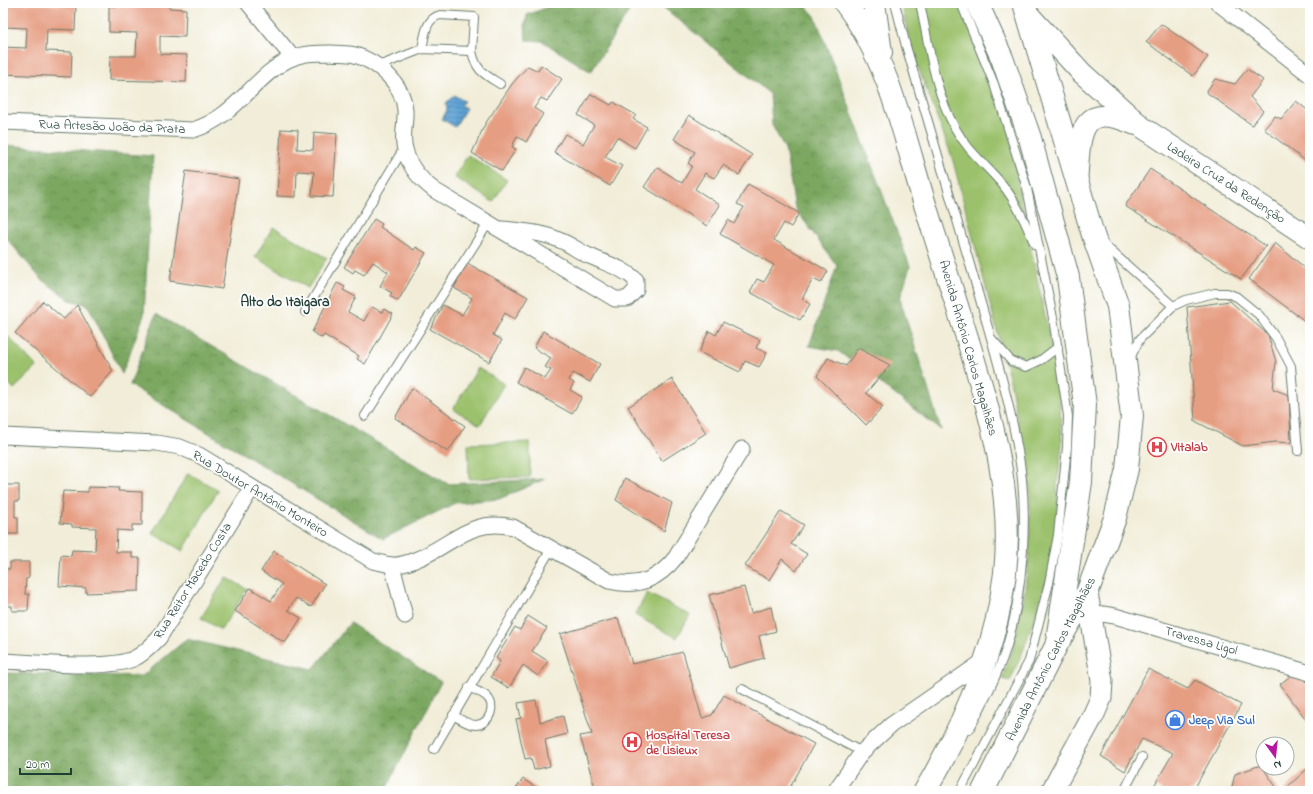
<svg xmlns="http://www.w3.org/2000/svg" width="1313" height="794" font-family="'Indie Flower',sans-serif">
  <defs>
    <pattern id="forest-crowns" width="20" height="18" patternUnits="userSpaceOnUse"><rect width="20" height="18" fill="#7ca760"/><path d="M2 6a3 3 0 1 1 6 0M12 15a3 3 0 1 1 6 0" fill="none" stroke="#658950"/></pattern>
    <pattern id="water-rules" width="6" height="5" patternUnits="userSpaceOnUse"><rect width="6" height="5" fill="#5fa2d4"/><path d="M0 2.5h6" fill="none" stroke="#4e85ad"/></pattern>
  </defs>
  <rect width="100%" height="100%" fill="#fff"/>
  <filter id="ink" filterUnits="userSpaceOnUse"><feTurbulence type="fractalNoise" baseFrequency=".025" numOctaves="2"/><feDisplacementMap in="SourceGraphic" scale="8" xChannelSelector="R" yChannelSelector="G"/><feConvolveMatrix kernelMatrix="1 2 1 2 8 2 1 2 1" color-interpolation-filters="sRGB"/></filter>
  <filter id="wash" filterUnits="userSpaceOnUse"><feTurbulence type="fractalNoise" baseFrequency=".012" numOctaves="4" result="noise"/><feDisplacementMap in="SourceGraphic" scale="16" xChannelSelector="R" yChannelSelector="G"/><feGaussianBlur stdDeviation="0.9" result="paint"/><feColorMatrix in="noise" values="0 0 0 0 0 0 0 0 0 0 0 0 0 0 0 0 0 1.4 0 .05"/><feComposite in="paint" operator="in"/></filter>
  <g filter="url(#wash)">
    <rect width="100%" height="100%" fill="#f1edd8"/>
    <g fill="#9bc16c" stroke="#5d7f50">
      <path d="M901,3h88l31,193 39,187 3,61 -5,45 4,51 -39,114 -12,27 -8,-2 11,-31 11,-52 5,-43 1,-62 -19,-106 -59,-228 -40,-106z"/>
      <path d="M468,155l39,25 -14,22 -39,-25z"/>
      <path d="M273,227l54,31 -19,30 -53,-31z"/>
      <path d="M3,331l34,36 -23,22 -11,-12z"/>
      <path d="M478,368l26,16 -24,41 -27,-16z"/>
      <path d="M530,442v35l-61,2 -1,-35z"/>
      <path d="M188,473l30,17 -35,61 -31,-18z"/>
      <path d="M226,577l21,12 -26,41 -20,-12z"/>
      <path d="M647,593l43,22 -13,23 -42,-23z"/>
    </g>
    <g fill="url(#forest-crowns)" stroke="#4e724a">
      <path d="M558,3h76l-43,69 -49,-31 -16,-1 -1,-16 2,-9z"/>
      <path d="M658,3h145l12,13 95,250 -10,33 41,131 -103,-79 -29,-5 28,-80 -42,-58 -10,-59 -13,-24 -2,-31z"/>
      <path d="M3,145l150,11 -9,159 -22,59 -34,-69 -18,-5 -29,-21 -38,-45z"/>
      <path d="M156,314l292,170 97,-5 -46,20 -44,4 -72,36 -253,-154z"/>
      <path d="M350,623l91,59 -56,109h-77l-14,-4 -36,4h-255v-118l139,3 45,-37 126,30z"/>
    </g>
    <path fill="url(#water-rules)" stroke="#3f7084" d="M454,95l10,6 -3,4 5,3 -11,19 -13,-8 5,-9 -1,-7z"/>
    <g id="blocks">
      <g fill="#e69e83">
        <path d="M3,3l73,2 -1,25 -28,-1 -1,22 26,1 -1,25 -68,-3v-27l23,1 1,-20 -24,-1z"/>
        <path d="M131,4l35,1 3,3 17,1 -1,28 -25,-1v18l27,1 -1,27 -77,-2 1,-24h26l1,-23 -28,-1v-26l18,1z"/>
        <path d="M1161,24l47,33 -15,19 -47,-34z"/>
        <path d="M541,65l21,14 -15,22 -6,-3 -7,10 9,6 -17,28 -9,-6 -5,11 4,2 -14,22 -30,-18 13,-29 27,-40 16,-18 10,5z"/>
        <path d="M1247,69l16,11 -13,17 13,14 -11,14 -46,-33 9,-13 20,5z"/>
        <path d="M591,94l20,11 2,-3 23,13 -3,4 14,8 -12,21 -18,-11 -12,20 17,9 -12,20 -56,-34 11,-18 18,10 11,-19 -16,-10z"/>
        <path d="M1296,101l14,11v15l-2,3 2,1v29l-2,3 -44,-34 11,-13 6,3z"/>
        <path d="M689,115l63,40 -13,20 -16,-10 -9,13 -9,-5 -10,16 25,16 -13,21 -63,-39 13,-20 25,16 10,-17 -4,-3 7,-11 -21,-13z"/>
        <path d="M281,129l17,1 -1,19 16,1 1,-18 23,2 -4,63 -21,-1 2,-24 -17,-1 -1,26 -19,-1z"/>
        <path d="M1150,169l116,77 -25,33 -116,-73z"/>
        <path d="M186,171l53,8 -17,110 -52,-8z"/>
        <path d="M748,184l51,29 -8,14 -7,-4 -10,17 54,31 -7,12 -8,-4 -11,20 8,5 -10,16 -50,-28 7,-13 7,3 10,-17 -54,-31 8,-14 6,4 10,-17 -7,-3z"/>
        <path d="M374,219l8,5 -2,3 34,23 2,-3 10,6 -28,48 -8,-5 2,-3 -12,-7 8,-14 -15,-10 -9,13 -9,-5 -2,3 -9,-6z"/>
        <path d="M1275,243l35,29v53l-61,-46z"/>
        <path d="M467,263l61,34 -13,22 -10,-6 -12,22 9,5 -13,22 -59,-33 13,-24 19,10 10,-17 -18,-10z"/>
        <path d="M337,283l8,4 -2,3 13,7 -8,15 16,9 8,-14 10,5 2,-3 9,5 -28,50 -8,-5 2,-3 -35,-21 -2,3 -10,-6z"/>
        <path d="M43,301l21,18 13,-14 36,66 -23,26 -75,-64z"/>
        <path d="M1230,301l38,34 8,27 -3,27 16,6 2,48 -16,-1 -32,4 -48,-25 -8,-114z"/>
        <path d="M723,322l37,18 -4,8 11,5 -8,14 -14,-6 -5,11 -41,-20 10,-21 7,4z"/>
        <path d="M543,331l57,33 -10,18 -17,-9 -4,7 5,3 -4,7 12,7 -10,17 -56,-32 8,-15 21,12 6,-9 -6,-3 6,-9 -17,-10z"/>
        <path d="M858,348l32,17 -24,28 17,14 -17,18 -49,-49 11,-18 18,8z"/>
        <path d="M672,379l34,54 -44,28 -34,-54z"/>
        <path d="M412,388l53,38 -17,26 -53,-34z"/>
        <path d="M625,478l47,25 -8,28 -48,-31z"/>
        <path d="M3,485h16v16h-4v16h3v17h-15z"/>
        <path d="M88,487l31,1 -1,3 24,1v33h-10v6l-15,-1 -1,22h16v6h8l-1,33 -53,2v-5l-27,-2 2,-31 10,1 1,-6 23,1 1,-23 -24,-1v-3l-12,-1 3,-32 25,1z"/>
        <path d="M781,511l23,14 -13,19 16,10 -11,17 -14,-12 -13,21 -24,-14z"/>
        <path d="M274,551l51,33 -14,23 -15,-9 -8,12 13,8 -16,25 -50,-32 15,-23 21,13 11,-17 -21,-13z"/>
        <path d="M10,562h19v16l-3,1 -1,15h4l-1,17h-16v-5h-9v-37h7z"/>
        <path d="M744,587l7,26 20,-6 5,24 -17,5 5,22 -35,10 -20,-73z"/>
        <path d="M528,616l19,12 -15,23 16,10 -10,15 -15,-11 -14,23 -18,-11 9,-16 -4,-3 19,-31 5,3z"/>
        <path d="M618,618l14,46 51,-12 19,66 10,-3 12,-20 90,49 -26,47h-195l2,-3 -15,-52 12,-2 -32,-100z"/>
        <path d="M1148,669l40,20 7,-9 46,25 -48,86h-30l-9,-5 19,-33 -31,-14 -17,32 -24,-15z"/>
        <path d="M1293,674l17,9v42l-30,-41z"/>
        <path d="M536,700l4,22 23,-6 4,18 -22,6 5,26 -16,4 -3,-12 -6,1 -9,-40 5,-1 -3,-15z"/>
        <path d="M1261,765l18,26h-48l4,-17z"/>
        <path d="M1307,769l3,4v18h-27z"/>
        <path d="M523,779l18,12h-27z"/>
      </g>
    </g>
  </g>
  <g filter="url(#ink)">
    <use href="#blocks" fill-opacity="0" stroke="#687b6d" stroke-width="1"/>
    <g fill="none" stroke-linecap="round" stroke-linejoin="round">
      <defs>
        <g id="lane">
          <path d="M895,3l11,43c22,77 45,153 67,229 16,57 35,118 45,176 11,59 6,140 -12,198 -9,27 -23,55 -37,81"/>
          <path d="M920,3c9,42 14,87 35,125 12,22 31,37 47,56 14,17 24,40 33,61"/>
          <path d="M472,51c4,20 12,23 28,33"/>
          <path d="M379,66l43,-17 50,2 2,-34 -34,-2c-15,4 -15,21 -18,34"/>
          <path d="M1102,243l71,63"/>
          <path d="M305,312l99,-164"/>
          <path d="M992,339l19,22 15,6 15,-7 17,-13"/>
          <path d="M1130,358l10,-19 33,-33 13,-6 29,-7h12l10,4 22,18 17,23 15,28 7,85"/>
          <path d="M365,416l124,-194"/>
          <path d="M742,689l120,63"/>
          <path d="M453,715c7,4 15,10 23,10 14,-1 21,-20 10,-29 -5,-4 -12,-6 -17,-9"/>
          <path d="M434,749l117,-200"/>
          <path d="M960,791l69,-130 20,-78 9,-48 9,-88 1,-31 -15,-98 -26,-130 -33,-104 -33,-81"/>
          <path d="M1124,791l18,-34"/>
        </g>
        <g id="street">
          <path d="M248,3l45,55"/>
          <path d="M1218,3l92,72"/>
          <path d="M3,122l190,8c45,-14 61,-55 99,-72 12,-5 26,-5 39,-5 8,1 16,0 24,2 24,7 48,29 50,55 1,13 -4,27 0,39 4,18 15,30 29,41l181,109h12l9,-9v-10c-13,-12 -29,-16 -44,-23 -12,-4 -21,-13 -33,-17 -18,-8 -38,-9 -57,-11"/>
          <path d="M3,436l154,7 23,4 19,8 174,106c6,1 12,3 18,4 8,1 16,-2 24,-5 37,-14 54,-43 98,-33l96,54c29,7 49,-1 67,-24l66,-108"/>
          <path d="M392,565l13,51"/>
          <path d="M1090,612l25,4 195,57"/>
          <path d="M3,661c31,1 107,10 132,-3 10,-5 17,-13 24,-20l93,-150"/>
          <path d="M835,791l27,-39 29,-27 94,-65"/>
        </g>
        <g id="secondary">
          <path d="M1027,13l55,60 60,54 168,111"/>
          <path d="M1077,177c3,-43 2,-77 57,-53"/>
          <path d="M1052,791l42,-77 7,-16 1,-17 -15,-88"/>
        </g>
        <g id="primary">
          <path d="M845,3c46,60 60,138 82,208 13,40 25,80 38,120 24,77 49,160 40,242 -9,76 -41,152 -80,218"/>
          <path d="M874,3l7,50"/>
          <path d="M977,3l25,55 28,80 38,139 17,128 -4,77 -23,152"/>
          <path d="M983,791l73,-145 31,-53 28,-75 12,-49 5,-53 -14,-110 -25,-71 -69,-232"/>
        </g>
      </defs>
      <use href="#lane" stroke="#687b6d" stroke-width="10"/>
      <use href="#street" stroke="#687b6d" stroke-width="17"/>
      <use href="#secondary" stroke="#687b6d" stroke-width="23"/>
      <use href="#primary" stroke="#687b6d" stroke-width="24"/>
      <use href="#lane" stroke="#fff" stroke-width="8"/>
      <use href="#street" stroke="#fff" stroke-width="15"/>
      <use href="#secondary" stroke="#fff" stroke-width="21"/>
      <use href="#primary" stroke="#fff" stroke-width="22"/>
    </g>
  </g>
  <defs>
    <symbol id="hospital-ring" viewBox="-11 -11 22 22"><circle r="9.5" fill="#fff" stroke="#e0444e" stroke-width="1.5"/><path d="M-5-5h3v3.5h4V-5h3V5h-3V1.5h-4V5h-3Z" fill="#e0444e"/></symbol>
    <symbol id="shop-ring" viewBox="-11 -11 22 22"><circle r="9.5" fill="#fff" stroke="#3f7fe0" stroke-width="1.5"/><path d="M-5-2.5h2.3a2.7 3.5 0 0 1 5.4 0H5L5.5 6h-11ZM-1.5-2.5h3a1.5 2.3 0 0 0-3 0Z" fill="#3f7fe0"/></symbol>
  </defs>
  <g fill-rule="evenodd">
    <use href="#hospital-ring" x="1146" y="436" width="22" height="22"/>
    <use href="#shop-ring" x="1164" y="709" width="22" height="22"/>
    <use href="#hospital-ring" x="621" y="731" width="22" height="22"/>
  </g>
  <g text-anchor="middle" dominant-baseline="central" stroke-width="3.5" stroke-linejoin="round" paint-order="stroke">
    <g font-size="13" fill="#1f3d34" stroke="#fff">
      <text transform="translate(112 127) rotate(2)">Rua Artesão João da Prata</text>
      <text transform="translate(1226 183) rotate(33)">Ladeira Cruz da Redenção</text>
      <text transform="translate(968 348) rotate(74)">Avenida Antônio Carlos Magalhães</text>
      <text transform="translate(260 494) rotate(31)">Rua Doutor Antônio Monteiro</text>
      <text transform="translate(193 581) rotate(-58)">Rua Reitor Macedo Costa</text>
      <text transform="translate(1201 641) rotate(16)">Travessa Ligol</text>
      <text transform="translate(1051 659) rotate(-63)">Avenida Antônio Carlos Magalhães</text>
    </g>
    <g font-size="13" font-weight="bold" fill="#be3a42" stroke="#fff" text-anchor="start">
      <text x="1171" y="447">Vitalab</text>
      <text x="646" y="735">Hospital Teresa<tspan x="646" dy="15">de Lisieux</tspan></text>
    </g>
    <g font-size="13" font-weight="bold" fill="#366cbe" stroke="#fff" text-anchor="start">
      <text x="1189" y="720">Jeep Via Sul</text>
    </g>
    <g font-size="14" font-weight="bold" fill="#1f3d34" stroke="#fff">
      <text x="285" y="302">Alto do Itaigara</text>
    </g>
  </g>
  <rect width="1313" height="794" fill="none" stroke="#fff" stroke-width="16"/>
  <g transform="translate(1275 756) rotate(165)"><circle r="19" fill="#ffffff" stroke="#a5b1ae"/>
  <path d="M0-3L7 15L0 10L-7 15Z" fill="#b5179e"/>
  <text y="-6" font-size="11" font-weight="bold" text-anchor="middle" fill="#1f3d34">N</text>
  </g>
  <path d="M20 768v6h51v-6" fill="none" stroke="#1f3d34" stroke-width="2"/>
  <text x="26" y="768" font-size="12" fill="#1f3d34" stroke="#ffffff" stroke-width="3" paint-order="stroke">20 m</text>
</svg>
